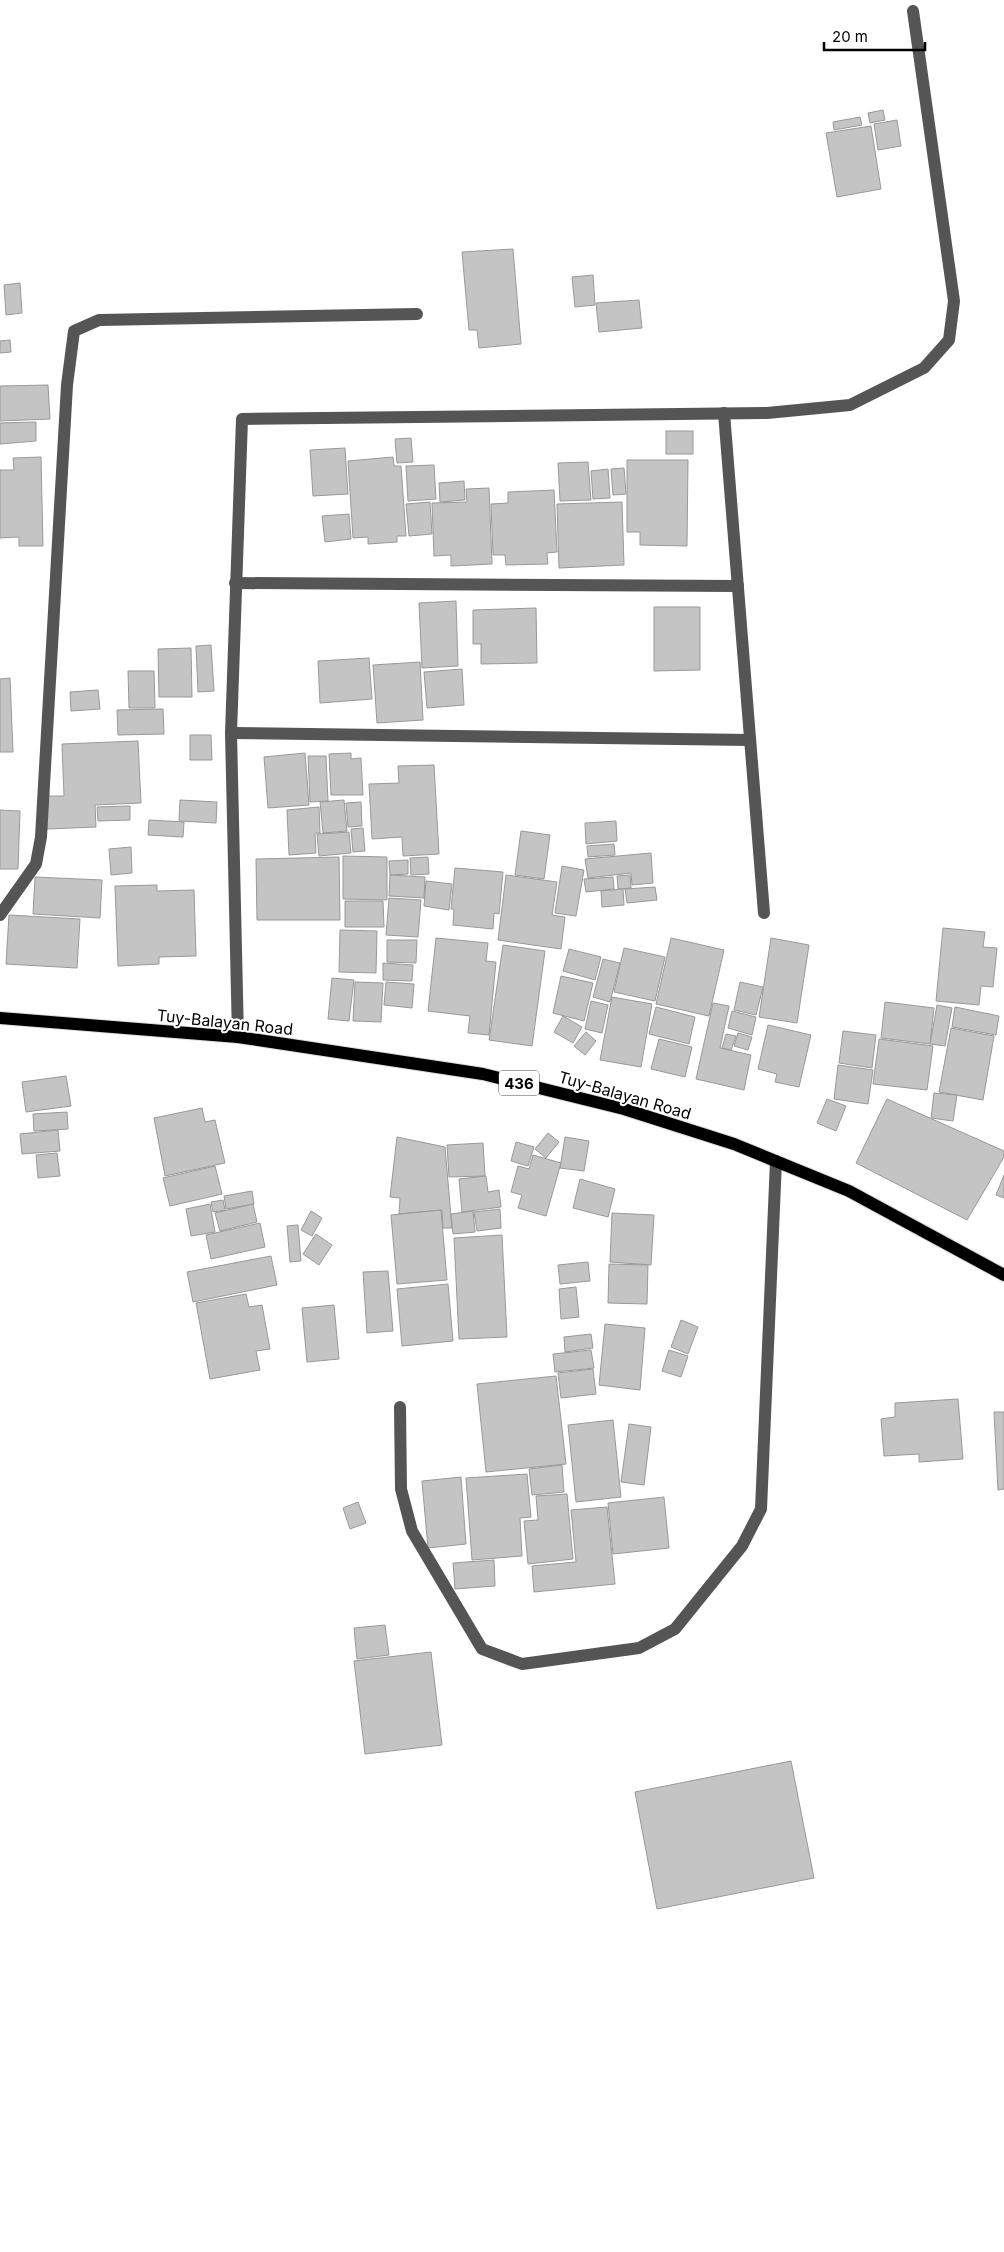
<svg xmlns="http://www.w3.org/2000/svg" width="1004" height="2252" font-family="Inter,sans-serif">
  <rect width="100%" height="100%" fill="#fff"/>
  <g fill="#c4c4c4" stroke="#999">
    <path d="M883,110l2,10 -15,3 -2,-10z"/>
    <path d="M860,117l2,8 -28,5 -1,-8z"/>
    <path d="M897,120l4,26 -23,4 -4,-26z"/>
    <path d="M871,126l10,63 -44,8 -11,-64z"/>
    <path d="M513,249l8,95 -42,4 -2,-18h-8l-7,-78z"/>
    <path d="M593,275l2,30 -20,2 -3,-30z"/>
    <path d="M20,283l2,30 -16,2 -2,-30z"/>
    <path d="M639,300l3,28 -43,4 -3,-29z"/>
    <path d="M10,340l1,12 -11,1v-12z"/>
    <path d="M48,385l2,34 -50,2v-35z"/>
    <path d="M36,422v19l-36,3v-21z"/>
    <rect x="666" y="431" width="27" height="23"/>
    <path d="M411,438l2,24 -16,1 -2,-24z"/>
    <path d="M345,448l3,46 -35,2 -3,-46z"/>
    <path d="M41,457l2,89h-24v-9l-19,1v-68h14l-1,-12z"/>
    <path d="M393,457l1,9h7l5,70h-9v6l-29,2v-7l-15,1 -5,-77z"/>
    <path d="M627,460h61l-1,86 -47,-1v-13h-13z"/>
    <path d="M588,462l3,38 -31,1 -2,-38z"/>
    <path d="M434,465l2,34 -28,2 -2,-35z"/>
    <path d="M624,468l2,26 -13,1 -2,-26z"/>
    <path d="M608,469l2,29 -17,1 -2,-28z"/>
    <path d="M464,481l1,19 -25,2 -1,-19z"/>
    <path d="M489,488l3,76 -41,2v-11l-17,1 -2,-53 35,-1 -1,-13z"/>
    <path d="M554,490l3,62 -10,1 1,11 -42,1 -1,-10h-12l-2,-51 17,-1v-11z"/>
    <path d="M430,502l2,32 -23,2 -3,-32z"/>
    <path d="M622,502l2,63 -65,3 -2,-64z"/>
    <path d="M349,514l2,25 -26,3 -3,-26z"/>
    <path d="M456,601l2,65 -36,2 -3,-65z"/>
    <path d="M654,607h46v63l-46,1z"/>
    <path d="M536,608l1,55 -56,1v-20h-8v-34z"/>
    <path d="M211,645l3,46 -16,1 -2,-46z"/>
    <path d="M191,648l1,49h-33l-1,-48z"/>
    <path d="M369,658l3,41 -52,4 -2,-42z"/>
    <path d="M420,662l3,58 -46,3 -4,-58z"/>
    <path d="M462,669l2,36 -37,3 -3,-36z"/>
    <path d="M128,671h26l1,37h-26z"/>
    <path d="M10,678l3,74h-13v-73z"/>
    <path d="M98,690l2,19 -29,2 -1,-19z"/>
    <path d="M163,709l1,25 -46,1 -1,-25z"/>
    <path d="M190,735h21l1,25h-22z"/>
    <path d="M138,741l3,62 -46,2 1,22 -49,2 -2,-33h19l-2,-52z"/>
    <path d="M305,753l4,52 -41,3 -4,-51z"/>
    <path d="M351,753v6l10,-1 2,37h-32l-2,-41z"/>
    <path d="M308,756h18l2,45 -18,1z"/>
    <path d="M434,765l5,89 -36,2 -1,-19 -30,2 -3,-55 30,-1 -1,-17z"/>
    <path d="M180,800l37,2 -1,21 -37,-2z"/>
    <path d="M344,800l3,31 -24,2 -3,-31z"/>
    <path d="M361,802l1,24 -14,1 -2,-24z"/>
    <path d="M130,806v14l-32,1 -1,-14z"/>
    <path d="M319,807l1,26h-5l1,20 -27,2 -2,-45z"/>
    <path d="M0,810l20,1 -2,58h-18z"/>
    <path d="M149,820l35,2 -1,15 -35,-2z"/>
    <path d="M616,821l1,20 -31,3 -1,-21z"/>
    <path d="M363,828l2,23 -12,1 -2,-23z"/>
    <path d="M521,831l29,4 -6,44 -29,-4z"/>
    <path d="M349,832l2,21 -32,3 -2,-22z"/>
    <path d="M614,844l1,11 -27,2 -1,-11z"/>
    <path d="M131,847l1,26 -21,2 -2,-26z"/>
    <path d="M651,853l2,30 -21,2 -1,-12 -43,5 -3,-19z"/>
    <path d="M343,856l44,1v43l-44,-1z"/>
    <path d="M339,857l1,63h-83l-1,-61z"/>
    <path d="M428,857l1,17 -18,1 -1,-17z"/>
    <path d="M408,860v14l-18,1 -1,-14z"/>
    <path d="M562,866l22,4 -8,46 -21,-3z"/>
    <path d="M455,868l48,4 -4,42 -5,-1 -1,16 -40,-4 1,-16h-3z"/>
    <path d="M390,875l35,2 -1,21 -35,-2z"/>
    <path d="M506,875l51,7 -5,33 13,2 -4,32 -63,-9z"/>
    <path d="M630,875l1,13 -13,1 -1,-13z"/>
    <path d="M35,877l67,3 -2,38 -67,-4z"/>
    <path d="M613,877l1,12 -28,3 -2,-13z"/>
    <path d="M426,881l26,3 -3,26 -25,-4z"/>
    <path d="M157,885v6l37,-1 2,66 -37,1v7l-41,2 -3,-80z"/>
    <path d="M655,887l2,13 -30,3 -2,-14z"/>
    <path d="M623,889l1,16 -22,2 -1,-16z"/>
    <path d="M389,898l32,2 -3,37 -32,-2z"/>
    <path d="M345,901h38l1,26h-39z"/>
    <path d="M9,915l71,4 -3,49 -71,-4z"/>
    <path d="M943,928l42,4 -2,15 14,1 -4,39 -12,-1 -2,19 -43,-4z"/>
    <path d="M340,930l37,1 -1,42 -37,-1z"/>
    <path d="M436,938l52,5 -2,18 10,1 -7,73 -21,-2 2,-17 -42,-5z"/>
    <path d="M671,938l53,12 -15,66 -53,-12z"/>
    <path d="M771,938l38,7 -12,78 -38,-6z"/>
    <path d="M387,940h30l-1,23 -29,-1z"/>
    <path d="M503,945l42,6 -13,95 -43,-6z"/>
    <path d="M624,948l41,9 -10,44 -41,-9z"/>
    <path d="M569,949l32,8 -6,23 -32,-9z"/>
    <path d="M603,959l17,4 -10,39 -17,-5z"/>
    <path d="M383,963l30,2 -1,16 -29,-1z"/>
    <path d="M561,976l32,7 -9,38 -31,-8z"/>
    <path d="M332,978l22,2 -5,41 -21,-2z"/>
    <path d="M355,982l28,1 -2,39 -28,-1z"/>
    <path d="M386,982l28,2 -2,24 -28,-3z"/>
    <path d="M740,982l23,5 -7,28 -22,-5z"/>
    <path d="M612,997l40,7 -11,63 -41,-7z"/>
    <path d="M591,1001l17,4 -6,28 -17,-4z"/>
    <path d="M885,1002l49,6 -4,36 -49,-6z"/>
    <path d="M713,1003l16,3 -9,42 31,7 -7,35 -48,-11z"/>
    <path d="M937,1005l15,3 -7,38 -15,-2z"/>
    <path d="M656,1007l39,10 -6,27 -40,-10z"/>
    <path d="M955,1007l44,9 -3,19 -44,-8z"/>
    <path d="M732,1011l24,6 -4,18 -24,-7z"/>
    <path d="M563,1016l19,11 -9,16 -19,-11z"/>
    <path d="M768,1025l43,10 -12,52 -24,-5 2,-8 -19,-5z"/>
    <path d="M951,1028l43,8 -11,64 -44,-8z"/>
    <path d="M843,1031l33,4 -4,33 -33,-5z"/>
    <path d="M586,1032l10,9 -11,14 -11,-9z"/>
    <path d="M738,1033l14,4 -4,13 -14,-4z"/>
    <path d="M726,1034l10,2 -5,14 -9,-2z"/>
    <path d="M659,1039l33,8 -7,30 -34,-8z"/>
    <path d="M879,1039l54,7 -6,44 -54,-6z"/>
    <path d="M838,1065l35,5 -5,34 -34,-5z"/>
    <path d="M66,1076l5,30 -45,6 -4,-30z"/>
    <path d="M934,1093l23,2 -4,26 -22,-3z"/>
    <path d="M827,1099l19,7 -10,25 -19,-8z"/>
    <path d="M887,1099l117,52v6l-37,63 -111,-57z"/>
    <path d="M202,1108l3,14 10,-2 10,43 -60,13 -11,-58z"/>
    <path d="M67,1112l1,17 -34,2 -1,-17z"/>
    <path d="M58,1130l2,21 -38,3 -2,-20z"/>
    <path d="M548,1133l11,9 -13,16 -11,-9z"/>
    <path d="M397,1137l48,10 7,81h-9l-1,-18 -43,4 1,-16 -10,-1z"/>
    <path d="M565,1137l24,4 -5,30 -24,-3z"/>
    <path d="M516,1142l18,5 -6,19 -17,-5z"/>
    <path d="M483,1143l2,33 -36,1 -2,-32z"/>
    <path d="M57,1153l3,23 -22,2 -2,-23z"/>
    <path d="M533,1155l28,8 -15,53 -28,-8 4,-13 -11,-3 7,-26 11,3z"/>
    <path d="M215,1166l7,28 -52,12 -7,-28z"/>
    <path d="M1004,1175v23l-8,-3z"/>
    <path d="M486,1176l2,16 11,-2 2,17 -39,5 -3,-33z"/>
    <path d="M580,1179l35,10 -7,28 -35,-9z"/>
    <path d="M252,1191l2,13 -28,5 -2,-13z"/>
    <path d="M223,1200l2,10 -12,2 -2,-10z"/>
    <path d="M210,1204l5,28 -24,4 -5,-27z"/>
    <path d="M253,1204l4,18 -37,9 -5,-18z"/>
    <path d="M500,1209l1,19 -24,3 -3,-19z"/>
    <path d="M441,1210l6,70 -50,4 -6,-69z"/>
    <path d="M311,1211l11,7 -10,18 -11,-6z"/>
    <path d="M473,1211l2,21 -22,2 -2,-20z"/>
    <path d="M612,1213l42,2 -3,50 -41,-3z"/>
    <path d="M260,1223l5,24 -54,12 -5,-24z"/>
    <path d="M298,1225l3,36 -11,1 -3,-36z"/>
    <path d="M316,1234l16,11 -13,20 -16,-11z"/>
    <path d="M502,1235l5,102 -48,2 -5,-101z"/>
    <path d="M271,1256l6,29 -84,17 -6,-30z"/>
    <path d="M588,1262l2,19 -30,3 -2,-19z"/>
    <path d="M609,1264l39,1 -1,39 -39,-1z"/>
    <path d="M388,1271l5,60 -26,2 -4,-61z"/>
    <path d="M448,1284l5,57 -51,5 -5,-57z"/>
    <path d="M576,1287l3,30 -18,2 -2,-30z"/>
    <path d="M246,1294l3,13 13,-2 8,44 -14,2 4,19 -50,9 -14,-76z"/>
    <path d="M334,1305l5,54 -32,3 -5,-54z"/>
    <path d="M681,1320l17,7 -10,27 -17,-7z"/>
    <path d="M605,1324l40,4 -5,62 -41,-5z"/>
    <path d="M591,1334l2,14 -28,4 -1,-15z"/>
    <path d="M591,1350l3,18 -39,4 -2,-18z"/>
    <path d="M669,1350l19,6 -7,21 -19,-6z"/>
    <path d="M593,1369l3,25 -35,4 -3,-25z"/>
    <path d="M556,1376l10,88 -80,8 -9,-88z"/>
    <path d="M958,1399l5,60 -44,3v-8l-35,2 -3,-37 14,-2v-14z"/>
    <path d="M994,1412h10v77l-6,1z"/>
    <path d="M613,1420l8,77 -45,5 -8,-77z"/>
    <path d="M629,1424l22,3 -7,58 -23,-3z"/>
    <path d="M562,1465l2,27 -32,3 -3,-26z"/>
    <path d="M527,1474l4,43 -11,1 2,38 -50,4 -6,-82z"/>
    <path d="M461,1477l5,67 -38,4 -6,-67z"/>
    <path d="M567,1494l6,65 -45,5 -4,-43 14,-1 -2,-24z"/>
    <path d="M664,1497l5,51 -56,6 -5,-51z"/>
    <path d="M358,1502l8,21 -16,6 -7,-21z"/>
    <path d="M607,1507l8,77 -81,8 -2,-26 44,-4 -5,-52z"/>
    <path d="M494,1560l1,26 -40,3 -2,-26z"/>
    <path d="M385,1625l4,30 -32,4 -3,-31z"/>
    <path d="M431,1652l11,93 -77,9 -11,-93z"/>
    <path d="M791,1761l23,117 -157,31 -22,-117z"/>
  </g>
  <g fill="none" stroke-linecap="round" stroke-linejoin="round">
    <defs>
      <path id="major" d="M0,1018l238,19 245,37 141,35 110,35 115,47 155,84"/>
    </defs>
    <use href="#major" stroke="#dbdbdb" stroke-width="14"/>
    <g stroke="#555" stroke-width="12">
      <path d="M724,413l40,500"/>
      <path d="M235,583l503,3"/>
      <path d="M231,733l519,7"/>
      <path d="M0,915l36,-51 5,-27 26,-452 7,-54 25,-11 318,-6"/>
      <path d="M238,1037l-7,-304 11,-314 525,-6 83,-8 74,-37 25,-28 5,-39 -41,-290"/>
      <path d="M400,1407l1,82 11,42 70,118 40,15 117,-16 36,-19 67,-83 19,-37 15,-348"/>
    </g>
    <use href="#major" stroke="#000" stroke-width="12"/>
  </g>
  <g text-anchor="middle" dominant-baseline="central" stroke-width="4" stroke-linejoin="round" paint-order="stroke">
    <rect fill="#fff" stroke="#4c4c4c" stroke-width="1" x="499" y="1070.5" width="40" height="25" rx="4"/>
    <g font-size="15" font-weight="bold" fill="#000">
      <text x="519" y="1083">436</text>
    </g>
    <g font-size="16" fill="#000" stroke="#fff">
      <text transform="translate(225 1022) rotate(6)">Tuy-Balayan Road</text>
      <text transform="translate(625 1095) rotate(16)">Tuy-Balayan Road</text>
    </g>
  </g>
  <path d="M824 42v8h101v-8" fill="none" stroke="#000000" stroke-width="2.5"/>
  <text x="832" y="42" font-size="15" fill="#000000" stroke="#ffffff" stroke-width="4" paint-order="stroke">20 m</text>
</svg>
